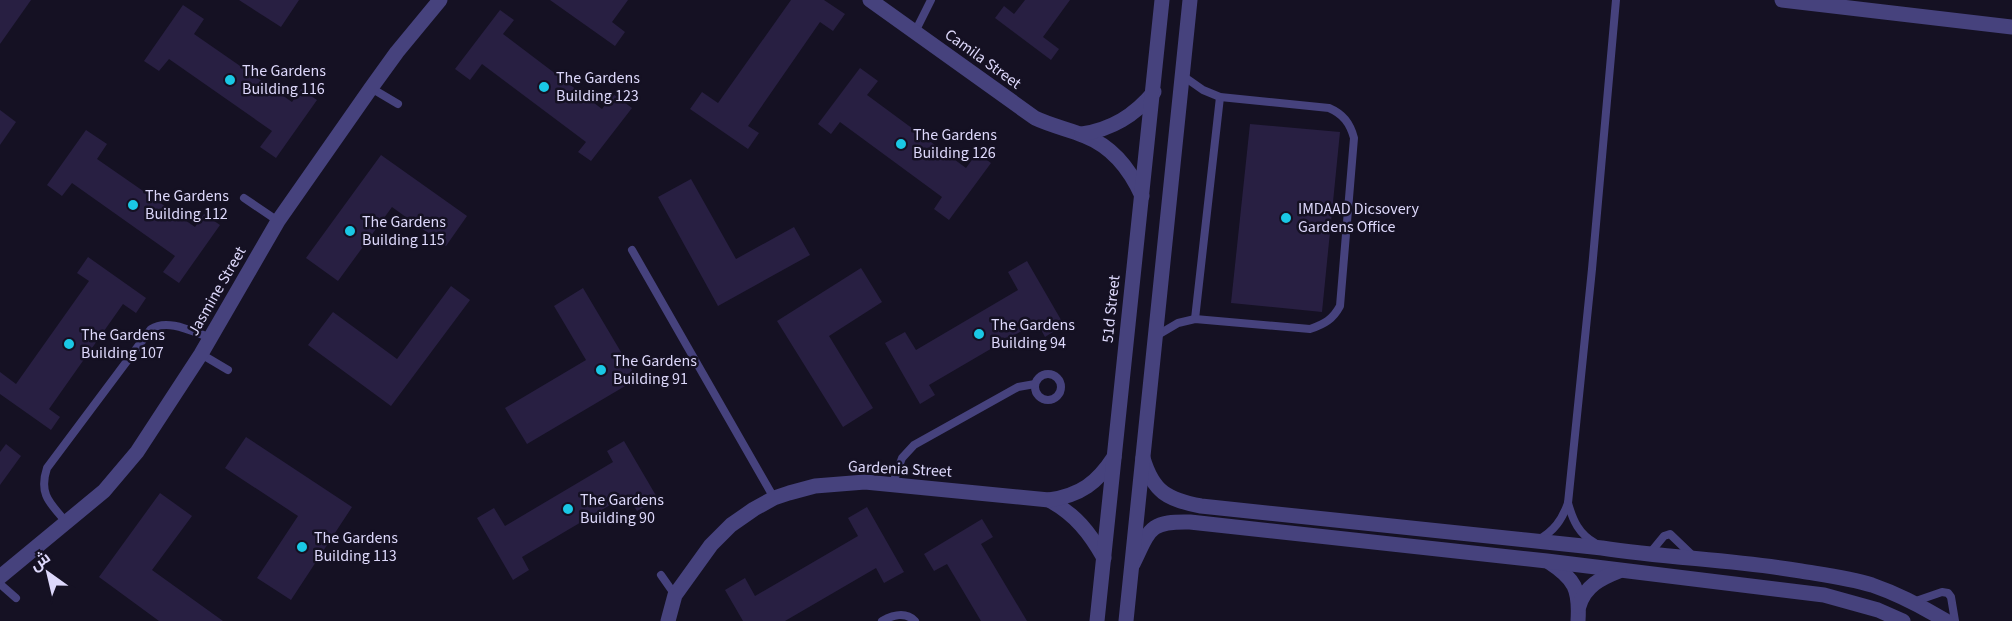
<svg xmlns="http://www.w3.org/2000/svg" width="2012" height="621" font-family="'Source Sans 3',Cairo,sans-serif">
  <rect width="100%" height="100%" fill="#151123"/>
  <g fill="#281f42">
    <path d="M0,0h31l-31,44z"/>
    <path d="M239,0h60l-18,27z"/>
    <path d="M550,0h78l-16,22 13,10 -10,14z"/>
    <path d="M791,0h33l21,14 -12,17 -13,-9 -72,104 11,7 -11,16 -58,-40 12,-17 16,11z"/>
    <path d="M1025,0h45l-27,37 16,12 -8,11 -56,-42 9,-12 10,8z"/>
    <path d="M183,5l21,14 -10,15 98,68 9,-13 16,11 -41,58 -16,-11 12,-16 -103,-72 -10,12 -15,-10z"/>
    <path d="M500,10l14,10 -11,14 99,75 11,-15 19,14 -41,53 -13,-9 8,-10 -104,-78 -12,16 -15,-11z"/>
    <path d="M860,68l18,13 -11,14 99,73 11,-15 14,10 -42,57 -15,-11 8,-12 -102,-75 -9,12 -13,-10z"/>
    <path d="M0,110l16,12 -16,23z"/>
    <path d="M1250,124l90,8 -18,180 -91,-9z"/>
    <path d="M86,130l21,14 -10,15 98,68 9,-13 16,11 -41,58 -16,-11 12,-16 -103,-73 -10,13 -15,-11z"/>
    <path d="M381,155l86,61 -21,30 -54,-39 -54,74 -32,-23z"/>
    <path d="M691,179l45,80 58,-32 16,28 -92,51 -60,-109z"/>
    <path d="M88,257l58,41 -10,15 -13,-9 -74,105 11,8 -9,13 -51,-36v-22l16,12 73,-103 -12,-8z"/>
    <path d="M1027,261l37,64 -19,12 -8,-15 -108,63 6,10 -15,9 -35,-61 20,-11 11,18 102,-60 -10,-18z"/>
    <path d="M861,268l21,34 -53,34 44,72 -30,19 -66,-106z"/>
    <path d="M451,286l19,14 -79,106 -83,-61 25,-33 64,47z"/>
    <path d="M583,288l54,91 -110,65 -22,-36 81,-48 -32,-54z"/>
    <path d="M246,437l106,70 -61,93 -34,-22 41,-62 -73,-48z"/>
    <path d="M624,441l34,58 -21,12 -10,-16 -105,62 7,13 -16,10 -36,-62 17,-10 11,18 108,-64 -6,-11z"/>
    <path d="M6,444l15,12 -21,29v-33z"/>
    <path d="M160,493l32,23 -40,54 71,51h-64l-60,-44z"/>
    <path d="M867,507l37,65 -20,11 -8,-15 -91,53h-42l-18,-31 20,-12 10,18 103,-60 -10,-18z"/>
    <path d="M982,519l11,18 -12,7 46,77h-46l-34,-57 -13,7 -10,-17z"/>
  </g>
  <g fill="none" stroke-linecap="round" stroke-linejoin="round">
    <g stroke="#46427d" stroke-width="8">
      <path d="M915,32l16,-32"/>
      <path d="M371,88l27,16"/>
      <path d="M244,198l34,23"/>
      <path d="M632,250l142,248"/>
      <path d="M1195,319l25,-222"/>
      <path d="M1156,336l22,-13 17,-4 115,10c15,-5 23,-10 30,-23l14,-168c-4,-15 -11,-24 -25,-30l-109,-11 -17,-7 -20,-14"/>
      <path d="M201,354l27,16"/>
      <circle cx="1048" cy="387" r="13"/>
      <path d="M893,483l9,-25 12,-13 104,-58 17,-3"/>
      <path d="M1568,503c5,18 11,31 27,40"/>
      <path d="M67,523c-16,-19 -29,-28 -20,-55l104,-139c17,-11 42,3 60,9"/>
      <path d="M1538,540c16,-9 24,-20 30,-37l24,-234 24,-269"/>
      <path d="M1650,553l14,-17 6,-2 24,23"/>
      <path d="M661,575l14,20"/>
      <path d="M0,584l16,14"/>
      <path d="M1913,602l29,-10 6,1 3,4 4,24"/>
      <path d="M882,621c11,-6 23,-10 33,0"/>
    </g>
    <g stroke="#46427d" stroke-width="15">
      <path d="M870,0l165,118c17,8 33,11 50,18 28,11 45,33 57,60"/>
      <path d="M1782,0l230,27"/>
      <path d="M1082,134c30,-5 52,-18 72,-42"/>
      <path d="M1143,458c10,34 25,42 58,48l401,42c66,10 133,12 199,23 24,4 48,7 71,14 26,9 51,22 74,36"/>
      <path d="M1049,500c26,14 41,33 55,58"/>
      <path d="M1549,562c26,17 31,27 29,59"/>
      <path d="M1133,564c17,-35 16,-43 57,-42l357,39 277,34 54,15 25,11"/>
      <path d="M0,577l104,-86 33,-39 64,-98 77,-133 93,-133 26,-36 43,-52"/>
      <path d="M1579,606c6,-20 22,-28 40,-35"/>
      <path d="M668,621l7,-26 36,-50 20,-20 23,-16 20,-11 15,-5 26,-7 50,-4 184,18c32,-5 48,-17 65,-43"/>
    </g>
    <g stroke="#46427d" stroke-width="15">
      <path d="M1097,621l65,-621"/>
      <path d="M1126,621l64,-621"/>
    </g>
  </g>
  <g fill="#1ac8e5" stroke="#151123" stroke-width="2">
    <circle cx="230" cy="80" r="6"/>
    <circle cx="544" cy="87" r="6"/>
    <circle cx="901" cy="144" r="6"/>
    <circle cx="133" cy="205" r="6"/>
    <circle cx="1286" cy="218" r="6"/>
    <circle cx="350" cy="231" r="6"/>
    <circle cx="979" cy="334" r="6"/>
    <circle cx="69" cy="344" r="6"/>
    <circle cx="601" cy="370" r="6"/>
    <circle cx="568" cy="509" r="6"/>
    <circle cx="302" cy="547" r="6"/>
  </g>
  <g text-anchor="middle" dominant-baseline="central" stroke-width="5" stroke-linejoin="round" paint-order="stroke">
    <g font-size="16" fill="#ddd8fb" stroke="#151123">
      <text transform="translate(983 59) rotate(36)">Camila Street</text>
      <text transform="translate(217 291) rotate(-60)">Jasmine Street</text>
      <text transform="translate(1111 309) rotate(-84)">51d Street</text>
      <text transform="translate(900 469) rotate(3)">Gardenia Street</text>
    </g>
    <g font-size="16" fill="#ddd8fb" stroke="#151123" text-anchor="start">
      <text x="242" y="71">The Gardens<tspan x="242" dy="18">Building 116</tspan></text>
      <text x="556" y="78">The Gardens<tspan x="556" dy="18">Building 123</tspan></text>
      <text x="913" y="135">The Gardens<tspan x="913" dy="18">Building 126</tspan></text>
      <text x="145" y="196">The Gardens<tspan x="145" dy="18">Building 112</tspan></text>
      <text x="1298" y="209">IMDAAD Dicsovery<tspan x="1298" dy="18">Gardens Office</tspan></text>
      <text x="362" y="222">The Gardens<tspan x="362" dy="18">Building 115</tspan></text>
      <text x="991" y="325">The Gardens<tspan x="991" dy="18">Building 94</tspan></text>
      <text x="81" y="335">The Gardens<tspan x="81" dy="18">Building 107</tspan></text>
      <text x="613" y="361">The Gardens<tspan x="613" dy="18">Building 91</tspan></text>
      <text x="580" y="500">The Gardens<tspan x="580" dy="18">Building 90</tspan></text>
      <text x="314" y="538">The Gardens<tspan x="314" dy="18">Building 113</tspan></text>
    </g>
  </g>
  <g transform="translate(48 573) rotate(326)" stroke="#151123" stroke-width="4.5" paint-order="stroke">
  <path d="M0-4.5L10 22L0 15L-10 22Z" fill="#ddd8fb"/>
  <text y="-9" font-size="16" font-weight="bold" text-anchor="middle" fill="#ddd8fb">ش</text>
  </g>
</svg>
